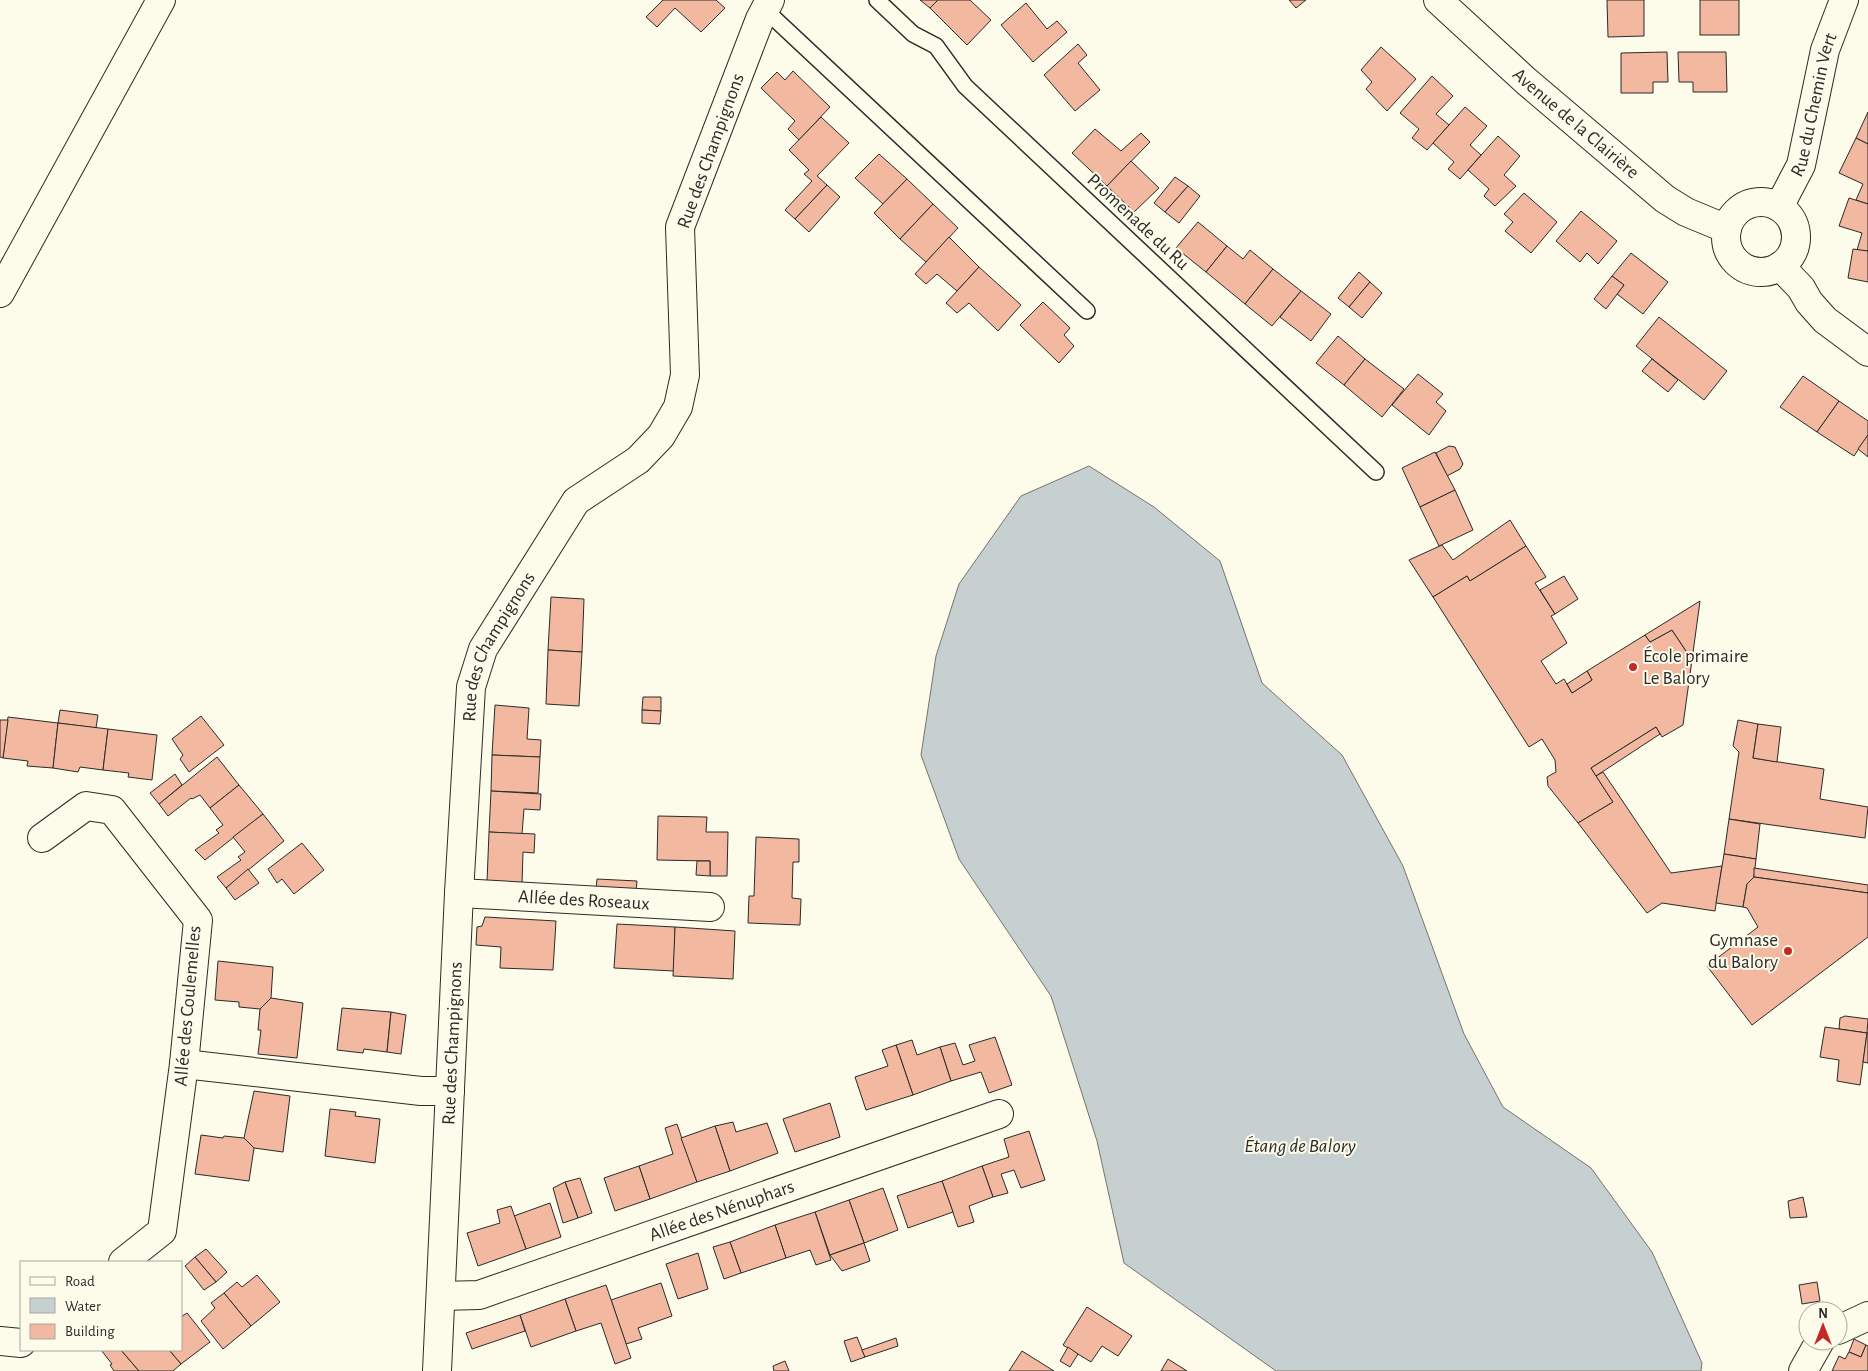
<svg xmlns="http://www.w3.org/2000/svg" width="1868" height="1371" font-family="'Alegreya Sans',sans-serif">
  <rect width="100%" height="100%" fill="#fdfbea"/>
  <path fill="#c7d0d0" stroke="#74746e" d="M1089,466l65,41 66,54 42,122 80,72 61,111 61,168 39,73 88,61 61,84 50,111 -1,8h-425l-152,-108 -27,-122 -46,-145 -92,-137 -38,-104 15,-99 23,-72 62,-88z"/>
  <g fill="#f2b8a0" stroke="#2b2b2b">
    <path d="M663,0h53l9,8 -24,24 -26,-24 -18,19 -11,-10z"/>
    <path d="M920,0h18l-8,8z"/>
    <path d="M938,0h32l21,20 -24,25 -37,-37z"/>
    <path d="M1289,0h17l-10,8z"/>
    <path d="M1607,0h37v36l-36,1z"/>
    <rect x="1700" y="0" width="39" height="35"/>
    <path d="M1026,3l21,26 10,-8 10,11 -34,30 -32,-37z"/>
    <path d="M1078,44l9,11 -9,8 22,27 -25,21 -31,-36z"/>
    <path d="M1381,47l35,32 -29,32 -21,-22 6,-7 -11,-12z"/>
    <path d="M1667,52l1,30h-15v11h-32v-40z"/>
    <path d="M1678,52h48l1,40h-34v-10h-14z"/>
    <path d="M793,71l37,36 -31,33 -11,-11 7,-8 -34,-33 16,-16 8,8z"/>
    <path d="M1432,76l21,20 -17,18 13,11 -22,25 -15,-12 7,-9 -19,-16z"/>
    <path d="M1465,107l22,19 -17,19 11,10 -21,24 -12,-10 6,-7 -21,-19z"/>
    <path d="M1868,112v32l-12,-6z"/>
    <path d="M821,117l28,26 -32,33 10,9 -32,34 -10,-9 27,-29 -8,-7 5,-4 -20,-20z"/>
    <path d="M1095,129l26,22 20,-18 9,9 -43,44 -35,-33z"/>
    <path d="M1498,136l22,20 -16,19 12,11 -21,20 -11,-10 5,-7 -21,-19z"/>
    <path d="M1856,138l12,6v60l-12,-4 7,-16 -24,-11z"/>
    <path d="M879,154l28,25 -24,25 -28,-26z"/>
    <path d="M1131,161l28,27 -25,24 -27,-26z"/>
    <path d="M1175,177l13,9 -23,26 -11,-9z"/>
    <path d="M907,179l26,25 -33,35 -26,-26z"/>
    <path d="M827,185l13,12 -31,35 -14,-13z"/>
    <path d="M1188,186l12,10 -21,27 -14,-11z"/>
    <path d="M1524,193l33,29 -26,31 -26,-22 8,-9 -9,-8z"/>
    <path d="M1849,198l19,6v47l-11,-1 5,-17 -23,-7z"/>
    <path d="M933,204l25,24 -32,34 -26,-23z"/>
    <path d="M1581,211l36,30 -19,23 -11,-11 -7,9 -24,-21z"/>
    <path d="M1198,222l29,24 -21,26 -30,-24z"/>
    <path d="M949,237l30,30 -22,24 -20,-17 -11,10 -11,-10z"/>
    <path d="M1227,246l16,13 7,-9 23,19 -28,35 -39,-32z"/>
    <path d="M1853,249l15,2v31l-20,-4z"/>
    <path d="M1631,253l37,29 -25,32 -26,-20 7,-9 -12,-9z"/>
    <path d="M979,267l42,38 -23,26 -29,-28 -12,10 -11,-10z"/>
    <path d="M1273,269l28,22 -29,35 -27,-22z"/>
    <path d="M1359,272l11,10 -21,25 -11,-9z"/>
    <path d="M1612,276l12,9 -18,24 -12,-10z"/>
    <path d="M1370,282l12,11 -20,25 -13,-11z"/>
    <path d="M1301,291l30,23 -20,27 -31,-24z"/>
    <path d="M1043,302l27,26 -6,7 10,11 -15,17 -39,-38z"/>
    <path d="M1659,317l68,54 -23,29 -68,-54z"/>
    <path d="M1338,336l27,23 -21,26 -28,-22z"/>
    <path d="M1365,359l39,30 -22,28 -38,-32z"/>
    <path d="M1652,359l26,21 -10,12 -26,-21z"/>
    <path d="M1418,374l25,20 -7,8 10,9 -17,24 -37,-30z"/>
    <path d="M1803,376l36,25 -22,31 -37,-25z"/>
    <path d="M1839,401l29,20v14l-14,21 -37,-24z"/>
    <path d="M1868,435v22l-10,-8z"/>
    <path d="M1449,446l6,1 8,17 -3,5 -13,7 -11,-23z"/>
    <path d="M1435,452l20,38 -35,17 -18,-39z"/>
    <path d="M1455,490l18,40 -34,16 -19,-39z"/>
    <path d="M1510,520l16,26 -56,35 -3,-5 -34,21 -24,-37 33,-15 11,15z"/>
    <path d="M1526,546l20,31 -11,6 20,31 -4,2 16,27 -26,18 15,23 8,-5 8,14 20,-13 -5,-9 58,-36 5,7 22,-12 20,30 -9,65 -21,12 -6,-10 -65,41 22,34 -35,21 -30,-37 -1,-9 9,-5 -1,-12 -13,-21 -13,8 -96,-150 34,-21 3,5z"/>
    <path d="M1564,576l14,23 -23,15 -15,-24z"/>
    <path d="M551,597l33,2 -2,53 -34,-2z"/>
    <path d="M1700,601l-8,59 -20,-30 -22,12 -5,-7z"/>
    <path d="M548,650l34,2 -3,54 -33,-2z"/>
    <path d="M1587,671l5,9 -20,13 -5,-9z"/>
    <path d="M643,697h18v14l-19,-1z"/>
    <path d="M495,705l34,3 -2,31 14,1 -1,17 -48,-2z"/>
    <path d="M60,710l38,5 -2,13 -38,-5z"/>
    <path d="M642,710l19,1 -1,13 -18,-1z"/>
    <path d="M201,716l23,29 -35,27 -9,-13 3,-4 -11,-16z"/>
    <path d="M8,717l50,6 -5,45 -26,-2 1,-5 -25,-3z"/>
    <path d="M0,720h8l-5,38 -3,-1z"/>
    <path d="M1738,720l20,4 -5,34 71,11 -4,30 48,8 -3,31 -136,-19 10,-67 -6,-6z"/>
    <path d="M58,723l50,6 -5,41 -23,-3 -2,5 -25,-4z"/>
    <path d="M1758,724l23,3 -4,35 -24,-4z"/>
    <path d="M1656,727l4,7 -64,42 -5,-8z"/>
    <path d="M108,729l49,6 -5,45 -24,-3 1,-4 -26,-3z"/>
    <path d="M492,755l48,2 -2,36 -47,-2z"/>
    <path d="M217,757l22,28 -29,23 -10,-13 -8,4 -1,-1 -23,18 -9,-12z"/>
    <path d="M1603,772l68,101 51,-7 -7,45 -53,-8 -15,10 -69,-90 35,-21 -17,-26z"/>
    <path d="M175,774l7,11 -23,19 -9,-11z"/>
    <path d="M239,785l24,29 -58,46 -10,-10 24,-17 -3,-3 7,-5 -13,-17z"/>
    <path d="M491,791l50,3 -1,16 -16,-1 -2,25 -33,-2z"/>
    <path d="M263,814l21,27 -58,47 -9,-11 24,-17 -3,-3 7,-5 -12,-15z"/>
    <path d="M658,816l49,1 -1,15h22l-1,44h-17v-15l-53,-1z"/>
    <path d="M1729,819l31,5 -4,35 -32,-5z"/>
    <path d="M489,832l46,2 -1,19 -11,-1 -1,32 -35,-2z"/>
    <path d="M756,837l43,2v23h-6l-1,36 9,1 -1,26 -52,-2 1,-27h5z"/>
    <path d="M302,843l22,27 -30,24 -12,-15 -5,4 -9,-14z"/>
    <path d="M1724,854l32,5 -2,18 -7,7 -4,23 -27,-4z"/>
    <path d="M697,861h13v15l-14,-1z"/>
    <path d="M1754,868l114,17v8l-114,-16z"/>
    <path d="M248,869l11,14 -24,17 -9,-12z"/>
    <path d="M1754,877l114,16v44l-116,88 -45,-59 51,-39 -11,-19 -4,-1 4,-23z"/>
    <path d="M597,879l40,2 -1,10 -40,-2z"/>
    <path d="M485,917l71,4 -3,49 -53,-2 1,-21 -25,-2 1,-18 5,-1z"/>
    <path d="M617,924l58,3 -1,44 -60,-3z"/>
    <path d="M675,927l60,4 -2,48 -60,-3z"/>
    <path d="M218,961l55,6 -2,31 -11,11 -21,-2v-5l-24,-2z"/>
    <path d="M271,998l32,5 -6,55 -39,-4 3,-24h-3l2,-21z"/>
    <path d="M342,1008l49,4 -4,40 -23,-3 -1,4 -26,-3z"/>
    <path d="M391,1012l15,3 -5,39 -14,-2z"/>
    <path d="M1845,1016l23,3 -1,14 -28,-4 1,-11z"/>
    <path d="M1825,1027l42,6 -7,52 -23,-4 2,-21 -19,-3z"/>
    <path d="M1867,1033h1v30l-5,-1z"/>
    <path d="M995,1037l17,48 -23,8 -8,-21 -30,9 -11,-34 15,-4 8,22 12,-4 -6,-16z"/>
    <path d="M912,1040l5,15 23,-8 11,34 -38,14 -17,-50z"/>
    <path d="M896,1045l17,50 -47,15 -11,-33 33,-11 -6,-16z"/>
    <path d="M254,1091l36,5 -7,56 -29,-4 -10,-10z"/>
    <path d="M830,1103l10,34 -45,15 -12,-33z"/>
    <path d="M330,1109l26,3 -1,4 25,3 -5,44 -50,-7z"/>
    <path d="M733,1122l3,10 31,-9 11,30 -48,18 -15,-45z"/>
    <path d="M677,1124l20,58 -47,17 -11,-33 34,-12 -8,-26z"/>
    <path d="M715,1126l15,45 -33,11 -16,-44z"/>
    <path d="M1029,1131l16,49 -24,8 -7,-18 -13,4 7,19 -15,4 -11,-31 27,-9 -5,-18z"/>
    <path d="M201,1135l22,3 1,-2 20,2 10,10 -5,33 -54,-7z"/>
    <path d="M639,1166l11,33 -35,12 -11,-33z"/>
    <path d="M982,1166l11,31 -24,9 5,16 -16,5 -16,-46z"/>
    <path d="M580,1178l12,35 -14,5 -13,-36z"/>
    <path d="M942,1181l11,31 -45,16 -11,-32z"/>
    <path d="M565,1182l13,36 -15,5 -10,-35z"/>
    <path d="M883,1188l15,42 -34,13 -15,-43z"/>
    <path d="M1803,1197l4,20 -17,1 -2,-17z"/>
    <path d="M849,1200l15,43 -34,12 -15,-43z"/>
    <path d="M550,1203l11,34 -35,12 -12,-33z"/>
    <path d="M511,1206l15,43 -48,17 -11,-33 33,-10 -3,-13z"/>
    <path d="M815,1212l16,48 -15,5 -6,-15 -24,8 -11,-33z"/>
    <path d="M775,1225l11,33 -45,15 -11,-31z"/>
    <path d="M730,1242l11,31 -17,6 -11,-32z"/>
    <path d="M864,1243l6,18 -28,10 -12,-16z"/>
    <path d="M206,1249l21,23 -11,10 -21,-25z"/>
    <path d="M698,1253l10,36 -30,10 -12,-35z"/>
    <path d="M195,1257l21,25 -12,8 -19,-24z"/>
    <path d="M257,1275l23,27 -29,24 -27,-33 13,-11 5,5z"/>
    <path d="M1817,1282l3,19 -18,3 -3,-19z"/>
    <path d="M661,1283l11,33 -34,12 4,11 -16,5 -15,-44z"/>
    <path d="M606,1285l25,73 -16,6 -14,-41 -25,8 -11,-32z"/>
    <path d="M224,1293l27,33 -28,23 -22,-28 14,-13 -4,-5z"/>
    <path d="M565,1299l11,32 -45,16 -11,-32z"/>
    <path d="M1087,1307l45,29 -14,20 -16,-10 -11,16 -28,-17z"/>
    <path d="M187,1313l23,29 -29,22 -12,-14h12v-33z"/>
    <path d="M520,1315l5,16 -53,18 -6,-16z"/>
    <path d="M857,1337l8,20 -14,5 -7,-21z"/>
    <path d="M896,1338l2,8 -33,11 -3,-7z"/>
    <path d="M1854,1339l12,6 -5,12 -12,-5z"/>
    <path d="M1866,1345l2,1v25h-36l7,-15 6,3 4,-7 12,5z"/>
    <path d="M1068,1347l10,7 -8,13 -10,-6z"/>
    <path d="M101,1350h20l18,21h-25l-4,-6 2,-1z"/>
    <path d="M121,1350h48l12,14 -8,7h-34z"/>
    <path d="M1022,1351l32,20h-45z"/>
    <path d="M1168,1359l19,12h-26z"/>
    <path d="M785,1361l4,10h-15l-1,-5z"/>
  </g>
  <g fill="none" stroke-linecap="round" stroke-linejoin="round">
    <defs>
      <g id="lane">
        <path d="M877,0l36,34 23,12 29,40 411,386"/>
        <path d="M761,6l326,305"/>
      </g>
      <g id="street">
        <path id="s1" d="M1438,0l88,81 139,118 21,13 41,17"/>
        <circle cx="1761" cy="237" r="35"/>
        <path id="s2" d="M1779,207l22,-42 24,-115 19,-50"/>
        <path d="M1780,266l21,22 8,14 16,18 43,32"/>
        <path d="M42,838l44,-32 26,4 86,110 -14,144 -22,167 -39,31"/>
        <path id="s3" d="M459,893l251,14"/>
        <path d="M184,1064l237,27h29"/>
        <path id="s4" d="M441,1296l38,-1 520,-181"/>
        <path d="M1838,1330l30,-14"/>
        <path d="M0,1341l21,2"/>
        <path id="s5" d="M437,1371l22,-478 12,-206 12,-38 93,-148 62,-41 23,-24 17,-29 7,-32 -5,-148 80,-208 10,-19"/>
        <path d="M1803,1371l17,-30"/>
      </g>
      <path id="primary" d="M0,293l161,-293"/>
    </defs>
    <use href="#lane" stroke="#2b2b2b" stroke-width="18"/>
    <use href="#street" stroke="#2b2b2b" stroke-width="30"/>
    <use href="#primary" stroke="#2b2b2b" stroke-width="30"/>
    <use href="#lane" stroke="#fdfbea" stroke-width="15"/>
    <use href="#street" stroke="#fdfbea" stroke-width="28"/>
    <use href="#primary" stroke="#fdfbea" stroke-width="28"/>
  </g>
  <g fill="#c62828" stroke="#fdfbea" stroke-width="2">
    <circle cx="1633" cy="667" r="5"/>
    <circle cx="1788" cy="951" r="5"/>
  </g>
  <g text-anchor="middle" dominant-baseline="central" stroke-width="4" stroke-linejoin="round" paint-order="stroke">
    <g font-size="19" fill="#2b2b2b" stroke="#fdfbea">
      <text stroke="none"><textPath href="#s2" startOffset="109">Rue du Chemin Vert</textPath></text>
      <text stroke="none"><textPath href="#s1" startOffset="185">Avenue de la Clairière</textPath></text>
      <text transform="translate(711 151) rotate(-70)">Rue des Champignons</text>
      <text transform="translate(1138 222) rotate(43)">Promenade du Ru</text>
      <text stroke="none"><textPath href="#s5" startOffset="732">Rue des Champignons</textPath></text>
      <text stroke="none"><textPath href="#s3" startOffset="125">Allée des Roseaux</textPath></text>
      <text transform="translate(188 1006) rotate(-85)">Allée des Coulemelles</text>
      <text stroke="none"><textPath href="#s5" startOffset="328">Rue des Champignons</textPath></text>
      <text stroke="none"><textPath href="#s4" startOffset="295">Allée des Nénuphars</textPath></text>
    </g>
    <g font-size="19" fill="#2b2b2b" stroke="#fdfbea" text-anchor="start">
      <text x="1643" y="656">École primaire<tspan x="1643" dy="22">Le Balory</tspan></text>
      <text x="1778" y="940" text-anchor="end">Gymnase<tspan x="1778" dy="22">du Balory</tspan></text>
    </g>
    <g font-size="20" font-style="italic" fill="#2b2b2b" stroke="#fdfbea">
      <text x="1300" y="1146">Étang de Balory</text>
    </g>
  </g>
  <rect x="20" y="1261" width="162" height="90" fill="#fdfbea" stroke="#a9a89e"/>
  <rect x="30" y="1277" width="25" height="8" fill="#fdfbea" stroke="#a9a89e"/>
  <text x="65" y="1286" font-size="15" fill="#2b2b2b">Road</text>
  <rect x="30" y="1298" width="25" height="15" fill="#c7d0d0" stroke="#a9a89e"/>
  <text x="65" y="1311" font-size="15" fill="#2b2b2b">Water</text>
  <rect x="30" y="1324" width="25" height="15" fill="#f2b8a0" stroke="#a9a89e"/>
  <text x="65" y="1336" font-size="15" fill="#2b2b2b">Building</text>
  <g transform="translate(1823 1326)"><circle r="24" fill="#fdfbea" stroke="#a9a89e"/>
  <path d="M0-4L9 19L0 12L-9 19Z" fill="#c62828"/>
  <text y="-8" font-size="14" font-weight="bold" text-anchor="middle" fill="#2b2b2b">N</text>
  </g>
</svg>
